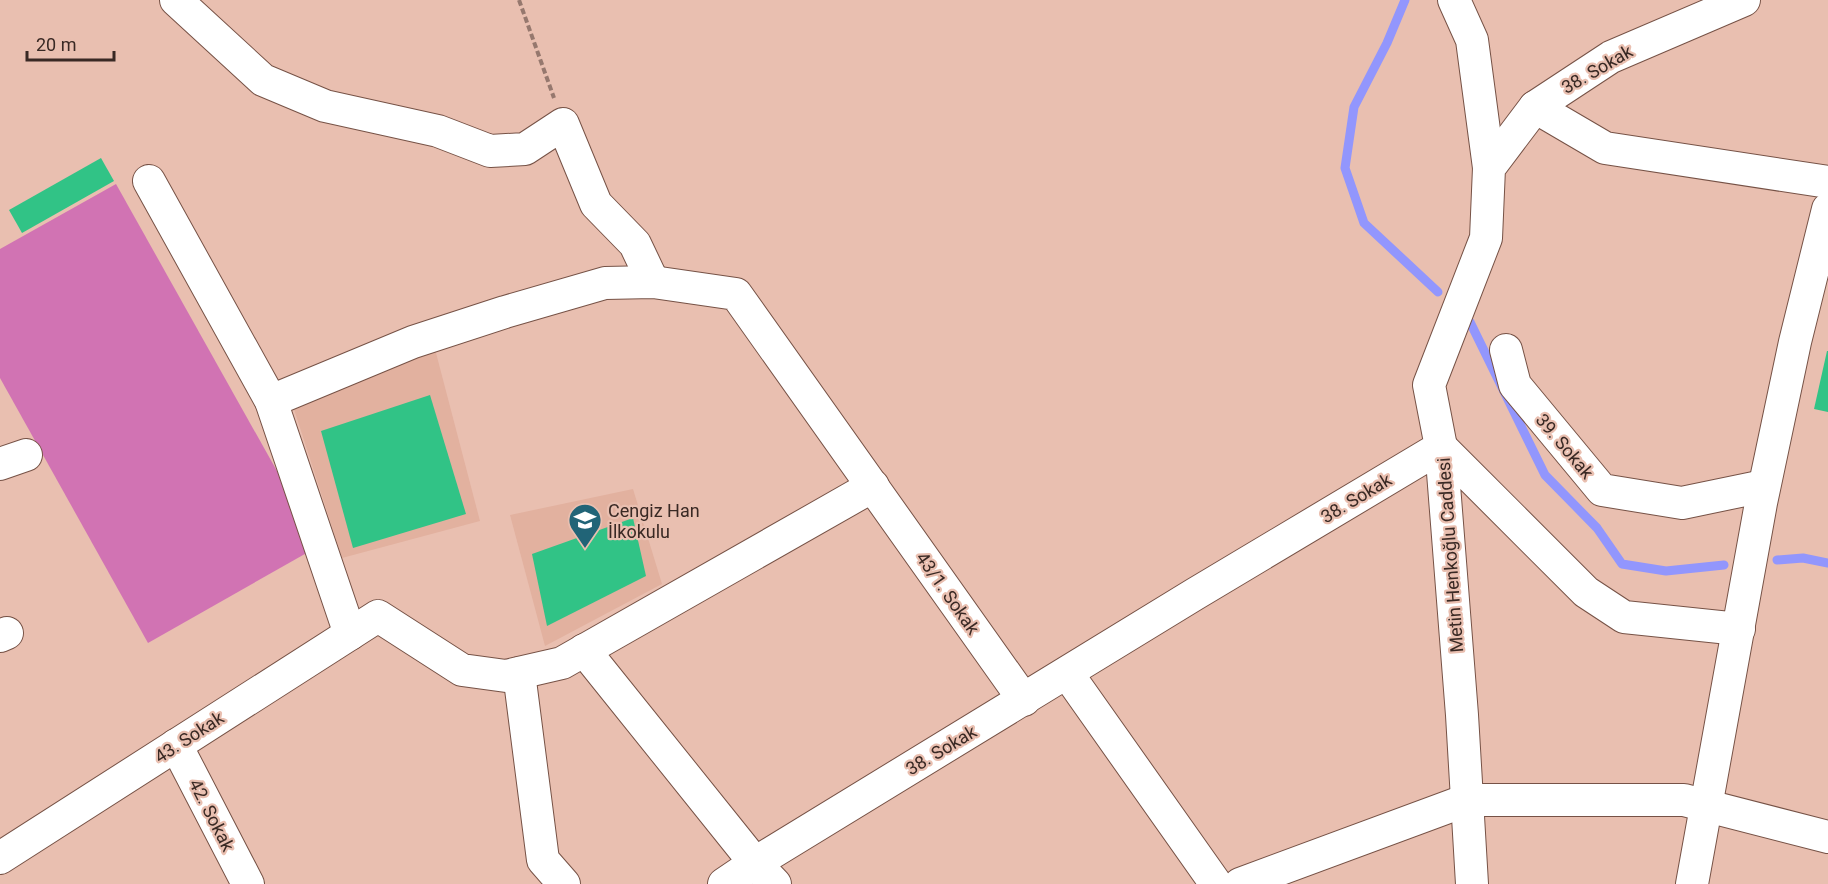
<svg xmlns="http://www.w3.org/2000/svg" width="1828" height="884" font-family="Roboto,sans-serif">
  <rect width="100%" height="100%" fill="#e9bfb0"/>
  <g fill="#e2b19f">
    <path d="M435,349l45,172 -138,37 -51,-158z"/>
    <path d="M633,489l29,95 -117,62 -35,-131z"/>
  </g>
  <path fill="#d173b3" d="M116,184l203,362 -171,97 -148,-265v-129z"/>
  <g fill="none" stroke-linecap="round" stroke-linejoin="round">
    <g stroke="#9296fd" stroke-width="9">
      <path d="M1405,0l-18,43 -33,64 -9,61 19,55 74,69"/>
      <path d="M1470,322l75,153 52,53 25,36 44,7 58,-6"/>
      <path d="M1777,560l26,-2 25,5"/>
    </g>
  </g>
  <g fill="#31c386">
    <path d="M101,158l13,23 -92,52 -13,-23z"/>
    <path d="M1827,351h1v61l-14,-3z"/>
    <path d="M430,395l36,119 -113,34 -32,-117z"/>
    <path d="M633,518l13,58 -99,50 -15,-72z"/>
  </g>
  <g fill="none" stroke-linecap="round" stroke-linejoin="round">
    <defs>
      <g id="minor">
        <path d="M176,0l87,80 62,26 113,25 52,20 35,-2 38,-25 33,80 39,40 18,38"/>
        <path d="M1454,0l18,40 17,128"/>
        <path d="M1535,107l70,41 223,34"/>
        <path d="M149,181l122,220 79,233"/>
        <path d="M1506,350l9,35 87,105 80,13 82,-17"/>
        <path d="M271,401l142,-59 92,-30 100,-29 48,-1 83,12 288,406"/>
        <path d="M0,464l26,-9"/>
        <path d="M0,636l7,-3"/>
        <path d="M584,650l171,213 20,21"/>
        <path d="M519,673l24,187 21,24"/>
        <path d="M1067,673l149,211"/>
        <path d="M176,745l72,139"/>
        <path d="M0,858l378,-242 84,54 44,6 56,-13 311,-177"/>
        <path d="M724,884l31,-21 440,-269 246,-147 -12,-62 57,-147 3,-70 46,-61 76,-50 133,-57"/>
        <path d="M1240,884l227,-84h217l144,37"/>
        <path d="M1472,884l-10,-169 -21,-268 145,145 38,25 115,12"/>
        <path d="M1692,884l69,-381 34,-161 33,-133"/>
      </g>
    </defs>
    <use href="#minor" stroke="#765246" stroke-width="34"/>
    <path stroke="#96786e" stroke-width="4" stroke-dasharray="6 3" stroke-linecap="butt" d="M519,0l35,98"/>
    <use href="#minor" stroke="#fff" stroke-width="32"/>
  </g>
  <defs>
    <symbol id="school-pin" viewBox="-11 -11 22 30"><path d="M0 17L-7.5 6A9.5 9.5 0 1 1 7.5 6Z" fill="#216477" stroke="#e9bfb0"/><path d="M0-5L7-2L0 1L-7-2ZM-4 1L0 2.5L4 1V4Q0 6-4 4Z" fill="#fff"/></symbol>
  </defs>
  <g fill-rule="evenodd">
    <use href="#school-pin" x="566" y="501" width="38" height="52"/>
  </g>
  <g text-anchor="middle" dominant-baseline="central" stroke-width="4.5" stroke-linejoin="round" paint-order="stroke">
    <g font-size="18" fill="#392924" stroke="#e9bfb0">
      <text transform="translate(1597 69) rotate(-30)">38. Sokak</text>
      <text transform="translate(1565 446) rotate(50)">39. Sokak</text>
      <text transform="translate(1356 498) rotate(-31)">38. Sokak</text>
      <text transform="translate(1450 555) rotate(-94)">Metin Henkoğlu Caddesi</text>
      <text transform="translate(948 593) rotate(55)">43/1. Sokak</text>
      <text transform="translate(189 737) rotate(-33)">43. Sokak</text>
      <text transform="translate(941 750) rotate(-31)">38. Sokak</text>
      <text transform="translate(212 815) rotate(63)">42. Sokak</text>
    </g>
    <g font-size="18" fill="#392924" stroke="#e9bfb0" text-anchor="start">
      <text x="608" y="510">Cengiz Han<tspan x="608" dy="21">İlkokulu</tspan></text>
    </g>
  </g>
  <path d="M27 51v9h87v-9" fill="none" stroke="#392924" stroke-width="3"/>
  <text x="36" y="51" font-size="18" fill="#392924" stroke="#e9bfb0" stroke-width="4.5" paint-order="stroke">20 m</text>
</svg>
